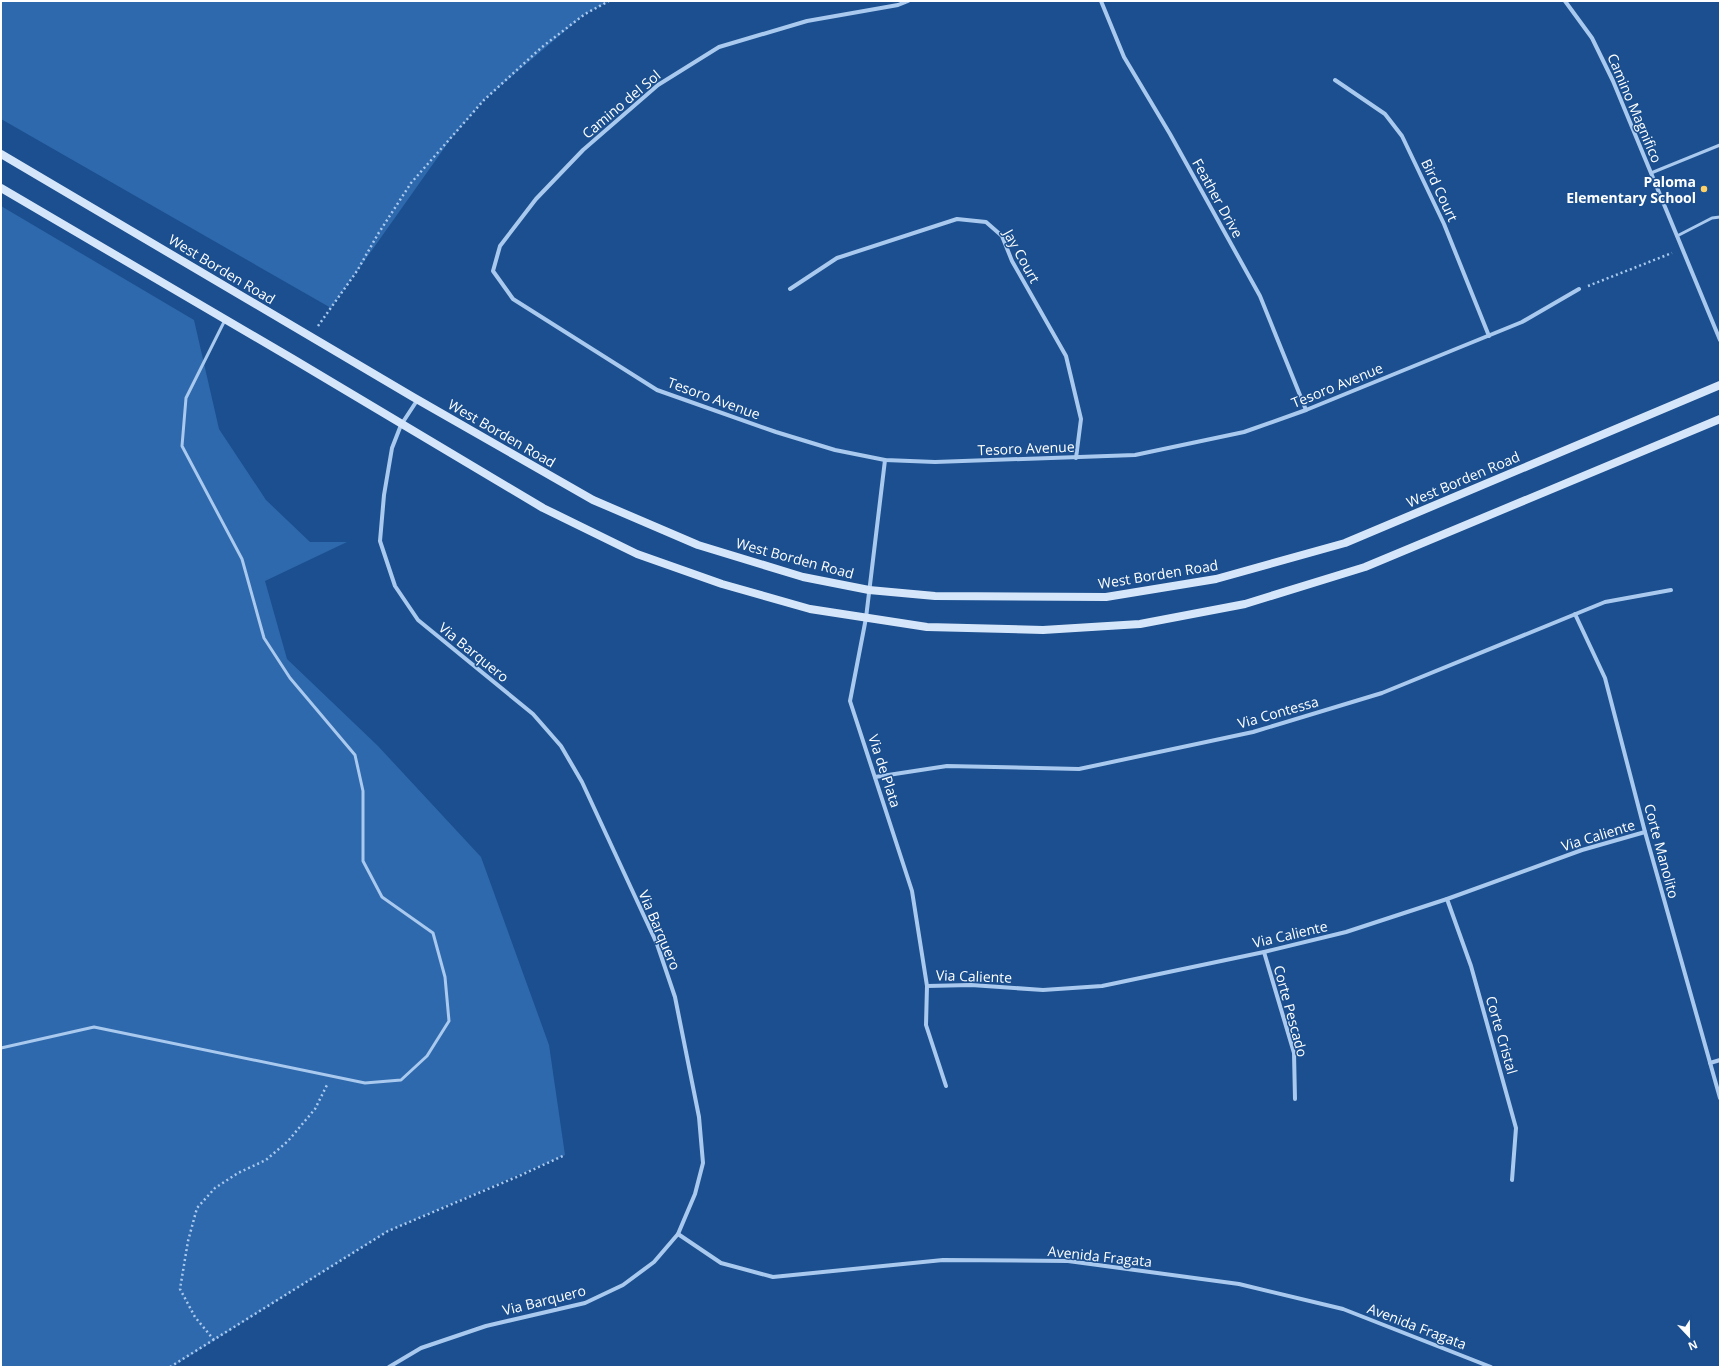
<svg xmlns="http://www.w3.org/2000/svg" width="1721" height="1368" font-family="'Open Sans',sans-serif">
  <rect width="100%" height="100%" fill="#1b4f8f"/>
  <g fill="#2e69ad">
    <path d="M1,1h609l-25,13 -101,86 -34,40 -119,168 -330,-189z"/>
    <path d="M1,206l193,114 25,109 47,71 44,42h37l-82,39 22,78 91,87 103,111 68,188 16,110 -177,76 -216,136h-171z"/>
  </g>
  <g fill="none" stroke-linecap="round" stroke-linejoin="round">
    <g stroke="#a9c9ee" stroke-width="2.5" stroke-dasharray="2 3" stroke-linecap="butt">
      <path d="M1588,286l84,-33"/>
      <path d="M318,326l39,-55 21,-37 33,-51 73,-83 58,-53 43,-33 24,-13"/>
      <path d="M214,1340l-19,-23 -15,-28 8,-48 9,-33 18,-20 23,-15 28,-13 22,-19 27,-32 12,-24"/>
      <path d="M170,1367l218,-136 131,-55 46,-21"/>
    </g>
    <g stroke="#a9c9ee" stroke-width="3">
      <path d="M1651,173l69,-28"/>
      <path d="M1677,236l35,-18 8,-1"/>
      <path d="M1,1048l93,-21 271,56 36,-3 26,-24 22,-35 -4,-44 -12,-44 -51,-36 -19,-36v-70l-8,-36 -65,-77 -26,-40 -22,-79 -60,-113 4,-48 39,-78"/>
    </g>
    <g stroke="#a9c9ee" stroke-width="4">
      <path d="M908,1l-10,4 -91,16 -88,26 -61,38 -75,65 -47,49 -36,47 -7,25 20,28 144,91 119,42 59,18 50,10 50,2 200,-7 109,-23 62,-22 216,-88 57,-33"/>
      <path d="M1101,1l23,56 46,77 90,162 46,114"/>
      <path d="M1565,1l27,37 21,43 107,259"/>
      <path d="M1335,80l50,34 17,22 42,88 45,112"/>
      <path d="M790,289l47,-31 120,-39 29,3 16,14 10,25 54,95 15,63 -5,39"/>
      <path d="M885,460l-19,158 -16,83 62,190 15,95 -1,39 20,61"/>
      <path d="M1575,614l30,64 40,154 75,266"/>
      <path d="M875,777l72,-11 132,3 174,-37 129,-39 223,-91 66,-12"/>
      <path d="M1447,899l24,67 45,162 -4,52"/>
      <path d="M1264,952l30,101 1,46"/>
      <path d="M927,986l44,-1 72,5 59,-4 162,-34 82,-20 101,-33 135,-49 63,-18"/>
      <path d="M1710,1063l10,-3"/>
      <path d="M678,1234l43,29 52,14 170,-17 125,1 171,23 104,25 148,58"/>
      <path d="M389,1367l32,-19 65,-22 99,-23 38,-18 31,-23 24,-28 17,-40 8,-31 -4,-46 -24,-120 -18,-53 -75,-162 -21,-36 -28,-32 -115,-94 -23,-34 -15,-45 4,-46 8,-47 9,-23 17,-26"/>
    </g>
    <g stroke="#d6e6fa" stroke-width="8">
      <path d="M1,154l412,243 180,103 105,45 105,32 66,13 66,6 171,1 110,-18 129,-36 375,-158"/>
      <path d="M1,188l292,171 250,149 94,46 85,30 88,25 117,18 116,3 97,-6 105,-20 120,-37 355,-148"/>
    </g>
  </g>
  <circle fill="#ffd166" stroke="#1b4f8f" stroke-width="1.5" cx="1704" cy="189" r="4"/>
  <g text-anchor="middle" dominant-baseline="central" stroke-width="3" stroke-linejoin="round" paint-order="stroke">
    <g font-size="14" fill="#fff" stroke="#1b4f8f">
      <text transform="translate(621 104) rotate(-40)">Camino del Sol</text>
      <text transform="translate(1635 108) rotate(67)">Camino Magnifico</text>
      <text transform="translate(1440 190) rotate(65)">Bird Court</text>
      <text transform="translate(1218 198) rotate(61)">Feather Drive</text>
      <text transform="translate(1022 256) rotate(61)">Jay Court</text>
      <text transform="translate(222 269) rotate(31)">West Borden Road</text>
      <text transform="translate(1337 385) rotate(-22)">Tesoro Avenue</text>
      <text transform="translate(714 398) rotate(20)">Tesoro Avenue</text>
      <text transform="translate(502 433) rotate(30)">West Borden Road</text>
      <text transform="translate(1026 448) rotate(-2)">Tesoro Avenue</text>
      <text transform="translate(1463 479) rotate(-23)">West Borden Road</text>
      <text transform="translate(795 558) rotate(15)">West Borden Road</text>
      <text transform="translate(1158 574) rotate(-9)">West Borden Road</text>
      <text transform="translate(474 652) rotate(39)">Via Barquero</text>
      <text transform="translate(1278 712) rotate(-16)">Via Contessa</text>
      <text transform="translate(885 771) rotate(72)">Via de Plata</text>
      <text transform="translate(1598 835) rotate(-17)">Via Caliente</text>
      <text transform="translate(1662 851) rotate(75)">Corte Manolito</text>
      <text transform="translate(660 930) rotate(67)">Via Barquero</text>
      <text transform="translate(1290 934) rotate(-13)">Via Caliente</text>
      <text transform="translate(974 976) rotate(2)">Via Caliente</text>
      <text transform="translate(1291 1011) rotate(75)">Corte Pescado</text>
      <text transform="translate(1502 1035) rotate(74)">Corte Cristal</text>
      <text transform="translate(1100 1256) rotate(6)">Avenida Fragata</text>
      <text transform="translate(544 1300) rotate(-14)">Via Barquero</text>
      <text transform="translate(1417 1326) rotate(21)">Avenida Fragata</text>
    </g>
    <g font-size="14" font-weight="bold" fill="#fff" stroke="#1b4f8f" text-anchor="end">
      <text x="1696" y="181">Paloma<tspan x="1696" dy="16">Elementary School</tspan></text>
    </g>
  </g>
  <rect width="1721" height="1368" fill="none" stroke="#ffffff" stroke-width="4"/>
  <g transform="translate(1689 1336) rotate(158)" stroke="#1b4f8f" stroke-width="3" paint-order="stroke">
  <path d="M0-3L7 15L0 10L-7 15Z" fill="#ffffff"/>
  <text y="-6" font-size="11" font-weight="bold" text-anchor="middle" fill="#ffffff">N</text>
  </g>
</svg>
